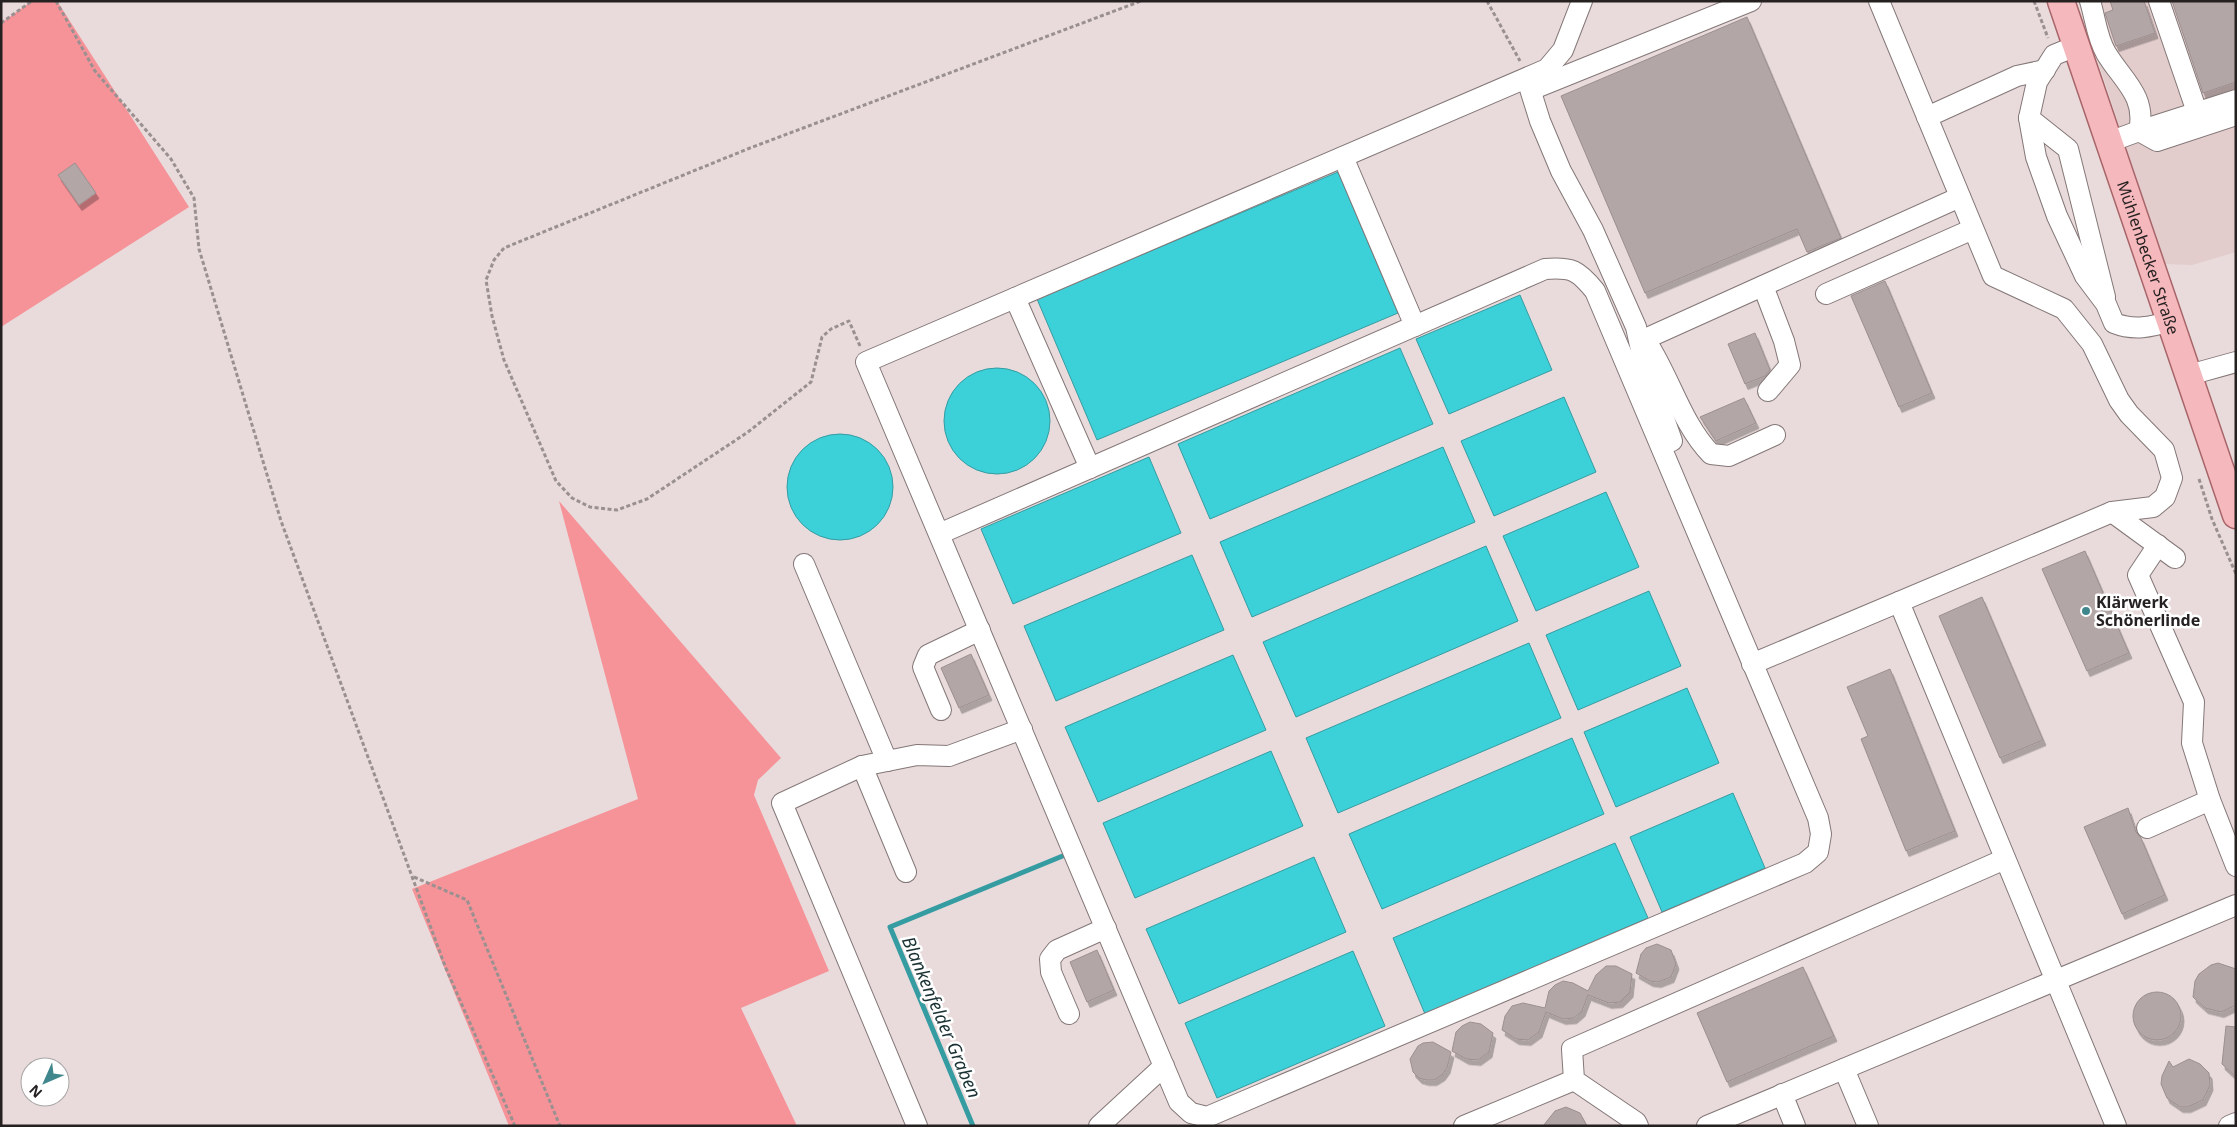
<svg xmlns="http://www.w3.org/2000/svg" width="2237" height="1127" font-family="'Noto Sans',sans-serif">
  <defs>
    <filter id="shadow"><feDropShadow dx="3" dy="5.5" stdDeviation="0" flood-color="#0004"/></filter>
  </defs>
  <rect width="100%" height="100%" fill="#e9dbdb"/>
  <path fill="#e2cccc" d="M2078,1h158v251l-44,13 -27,-1z"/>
  <g fill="#f59399">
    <path d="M32,1h25l132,206 -188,120v-304z"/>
    <path d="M559,501l222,257 -23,22 -4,15 75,176 -88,37 56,118h-288l-97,-237 226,-90z"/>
  </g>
  <g fill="#3cd1d9" stroke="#359ca2">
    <path d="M1338,172l60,141 -301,127 -60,-141z"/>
    <path d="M1520,295l32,75 -103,44 -33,-75z"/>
    <path d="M1400,348l33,76 -223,95 -32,-75z"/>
    <circle cx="997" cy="421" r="53"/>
    <path d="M1564,397l32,75 -102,44 -33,-75z"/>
    <circle cx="840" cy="487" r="53"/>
    <path d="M1443,447l32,75 -223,95 -32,-75z"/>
    <path d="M1149,457l32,76 -168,71 -32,-75z"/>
    <path d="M1606,492l33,75 -103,44 -33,-75z"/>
    <path d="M1486,546l32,75 -222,96 -33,-75z"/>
    <path d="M1192,555l32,75 -168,71 -32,-75z"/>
    <path d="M1649,591l32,75 -103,44 -32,-75z"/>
    <path d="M1529,643l32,75 -223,95 -32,-75z"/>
    <path d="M1233,655l33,75 -168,72 -33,-75z"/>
    <path d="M1687,688l32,75 -103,44 -32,-75z"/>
    <path d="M1572,738l32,76 -222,95 -33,-75z"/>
    <path d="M1271,751l32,75 -168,72 -32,-75z"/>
    <path d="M1733,793l32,75 -103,44 -32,-75z"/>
    <path d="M1615,843l33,75 -223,96 -32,-76z"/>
    <path d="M1314,857l32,75 -167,72 -33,-75z"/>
    <path d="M1353,951l32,75 -168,72 -32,-75z"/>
  </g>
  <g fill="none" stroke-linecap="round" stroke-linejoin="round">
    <path stroke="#359ca2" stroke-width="5" d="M973,1126l-83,-199 175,-72"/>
  </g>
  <g fill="#b3a6a6" stroke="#9c8f8f" filter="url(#shadow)">
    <path d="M2110,1h34l11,32 -39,13 -11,-33 8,-3z"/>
    <path d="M2172,1h64v81l-33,11z"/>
    <path d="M1747,17l94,221 -34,14 -10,-23 -152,64 -84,-197z"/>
    <path d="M75,163l21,30 -17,12 -21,-30z"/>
    <path d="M1885,281l47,112 -33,14 -48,-111z"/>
    <path d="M1755,333l15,37 -5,6 -20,8 -17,-40z"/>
    <path d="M1744,398l12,25 -40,18 -16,-24z"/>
    <path d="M2085,551l44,102 -42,18 -45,-102z"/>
    <path d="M1982,597l61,143 -43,18 -61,-142z"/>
    <path d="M971,654l18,41 -30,13 -18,-40z"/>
    <path d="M1890,669l65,162 -49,20 -45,-112 7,-3 -21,-49z"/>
    <path d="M2128,808l8,24 5,6 24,57 -43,19 -38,-87z"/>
    <path d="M1657,944l14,6 5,14 -5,13 -13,5 -8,-1 -14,-8 5,-19 5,-6z"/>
    <path d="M1097,950l17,40 -27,12 -17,-40z"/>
    <path d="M2218,963l18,6v36l-15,7 -16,-4 -12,-11 2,-16 4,-7 12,-9z"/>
    <path d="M1606,966h10l16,8 -2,18 -10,10 -11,1 -21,-8 -6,16 -8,7 -11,1 -17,-7 -7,20 -11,8 -12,-1 -14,-9 3,-14 7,-10 11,-3 22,5 4,-17 6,-6 8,-4 10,2 15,8 8,-16z"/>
    <path d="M1803,967l31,69 -107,46 -30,-69z"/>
    <circle cx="2157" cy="1016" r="24"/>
    <path d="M1470,1022l11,2 12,9 -4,19 -11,8 -12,-1 -14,-8 4,-19 6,-6z"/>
    <path d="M2226,1026l10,1v50l-14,-13z"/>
    <path d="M1433,1042l18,10 -4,16 -5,7 -8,5h-8l-7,-2 -6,-6 -3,-13 8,-13 5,-3z"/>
    <path d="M2189,1059l11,5 9,9 1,12 -7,15 -15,7h-8l-13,-9 -6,-14 1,-8 7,-15 4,6z"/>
    <path d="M1566,1107l14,6 7,13h-44l12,-15z"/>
  </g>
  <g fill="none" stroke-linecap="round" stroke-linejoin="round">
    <defs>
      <g id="minor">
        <path d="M2090,1c5,16 7,37 16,52 16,27 41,43 33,78"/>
        <path d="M2159,1l38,111"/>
        <path d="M2076,46l-22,9 -17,27 -8,36 7,39 21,59 28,60 21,28 8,19c20,8 37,4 57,-2"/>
        <path d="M1529,77l1,12 10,32 21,50 32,59 43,97 7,32 29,82"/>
        <path d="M1533,89l218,-88"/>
        <path d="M1927,117l90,-41 28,-6"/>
        <path d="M2029,118l39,31 37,148"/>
        <path d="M2139,131l97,-31"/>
        <path d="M2109,142l30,-11 18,10 79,-26"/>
        <path d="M1343,157l72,169"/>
        <path d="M1763,286l21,55 6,24 -22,26"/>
        <path d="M1826,294l147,-65"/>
        <path d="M1015,298l75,170"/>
        <path d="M1645,339l315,-142"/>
        <path d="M1646,341c24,36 35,82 65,113l18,2 46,-21"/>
        <path d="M2189,375l47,-13"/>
        <path d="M2112,512l63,46"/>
        <path d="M939,534l606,-265c27,-2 33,1 50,22l223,527 3,16 -3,18 -13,11 -598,254 -16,-4 -12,-11 -313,-740 681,-293 16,-19 19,-49"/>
        <path d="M2158,545l-20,30 56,127 -2,41 18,57 26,66"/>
        <path d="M804,564l83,197 -25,5 -80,37 135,323"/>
        <path d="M1899,602l217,524"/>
        <path d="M1752,664l360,-152 41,-5 12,-10 7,-19 -8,-28 -35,-36 -10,-14 -27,-56 -28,-35 -71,-33 -114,-275"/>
        <path d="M941,710l-18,-43 5,-12 52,-25"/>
        <path d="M887,761l30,-6 32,1 73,-27"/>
        <path d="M862,766l44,106"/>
        <path d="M2147,828l63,-28"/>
        <path d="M1069,1014l-18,-42 -1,-13 7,-9 49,-22"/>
        <path d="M1844,1069l24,57"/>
        <path d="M1782,1094l13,32"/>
        <path d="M1099,1126l65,-60"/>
        <path d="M1464,1126l110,-46"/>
        <path d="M1638,1126l-2,-4 -62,-42 -2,-31 433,-190"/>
        <path d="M1707,1126l529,-221"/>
        <path d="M2229,1126l7,-3"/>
      </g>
      <g id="major">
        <path id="s1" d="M2061,1l175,514"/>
      </g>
    </defs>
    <use href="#minor" stroke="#847777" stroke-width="22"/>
    <use href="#major" stroke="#a86569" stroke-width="29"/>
    <g stroke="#9a9090" stroke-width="3" stroke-dasharray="4 2.5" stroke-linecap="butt">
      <path d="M56,1l39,70 76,88 23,39 5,51 82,272 164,445 70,160"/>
      <path d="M1487,1l33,60"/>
      <path d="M2034,1l14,37"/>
      <path d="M1,23l31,-22"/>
      <path d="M860,346l-11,-25 -18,8 -9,8 -11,45 -63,50 -101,67 -30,11 -27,-3 -18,-9 -16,-17 -52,-121 -12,-44 -6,-36 8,-20 10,-12 246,-100 391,-147"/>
      <path d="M2199,479l13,40 24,55"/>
      <path d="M414,877l53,23 93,226"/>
    </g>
    <use href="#minor" stroke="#fff" stroke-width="20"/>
    <use href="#major" stroke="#f5b8bc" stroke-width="26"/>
  </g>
  <circle fill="#3f878c" stroke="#fff" stroke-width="2" cx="2086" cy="611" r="5"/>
  <g text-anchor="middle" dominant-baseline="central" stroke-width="5" stroke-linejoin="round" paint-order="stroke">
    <g font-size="16" fill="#262121" stroke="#fff">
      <text stroke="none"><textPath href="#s1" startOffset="271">Mühlenbecker Straße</textPath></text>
    </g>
    <g font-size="16" font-weight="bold" fill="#262121" stroke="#fff" text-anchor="start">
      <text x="2096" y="602">Klärwerk<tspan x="2096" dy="18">Schönerlinde</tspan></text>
    </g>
    <g font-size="18" font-style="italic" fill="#1a3234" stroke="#fff">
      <text transform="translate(942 1017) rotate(67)">Blankenfelder Graben</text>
    </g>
  </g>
  <rect width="2237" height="1127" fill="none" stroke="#262121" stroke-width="5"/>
  <g transform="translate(45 1082) rotate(225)"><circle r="24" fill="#ffffff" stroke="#a8a6a6"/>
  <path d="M0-4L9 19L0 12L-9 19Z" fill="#3f878c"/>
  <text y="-8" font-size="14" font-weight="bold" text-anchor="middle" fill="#262121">N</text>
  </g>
</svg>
